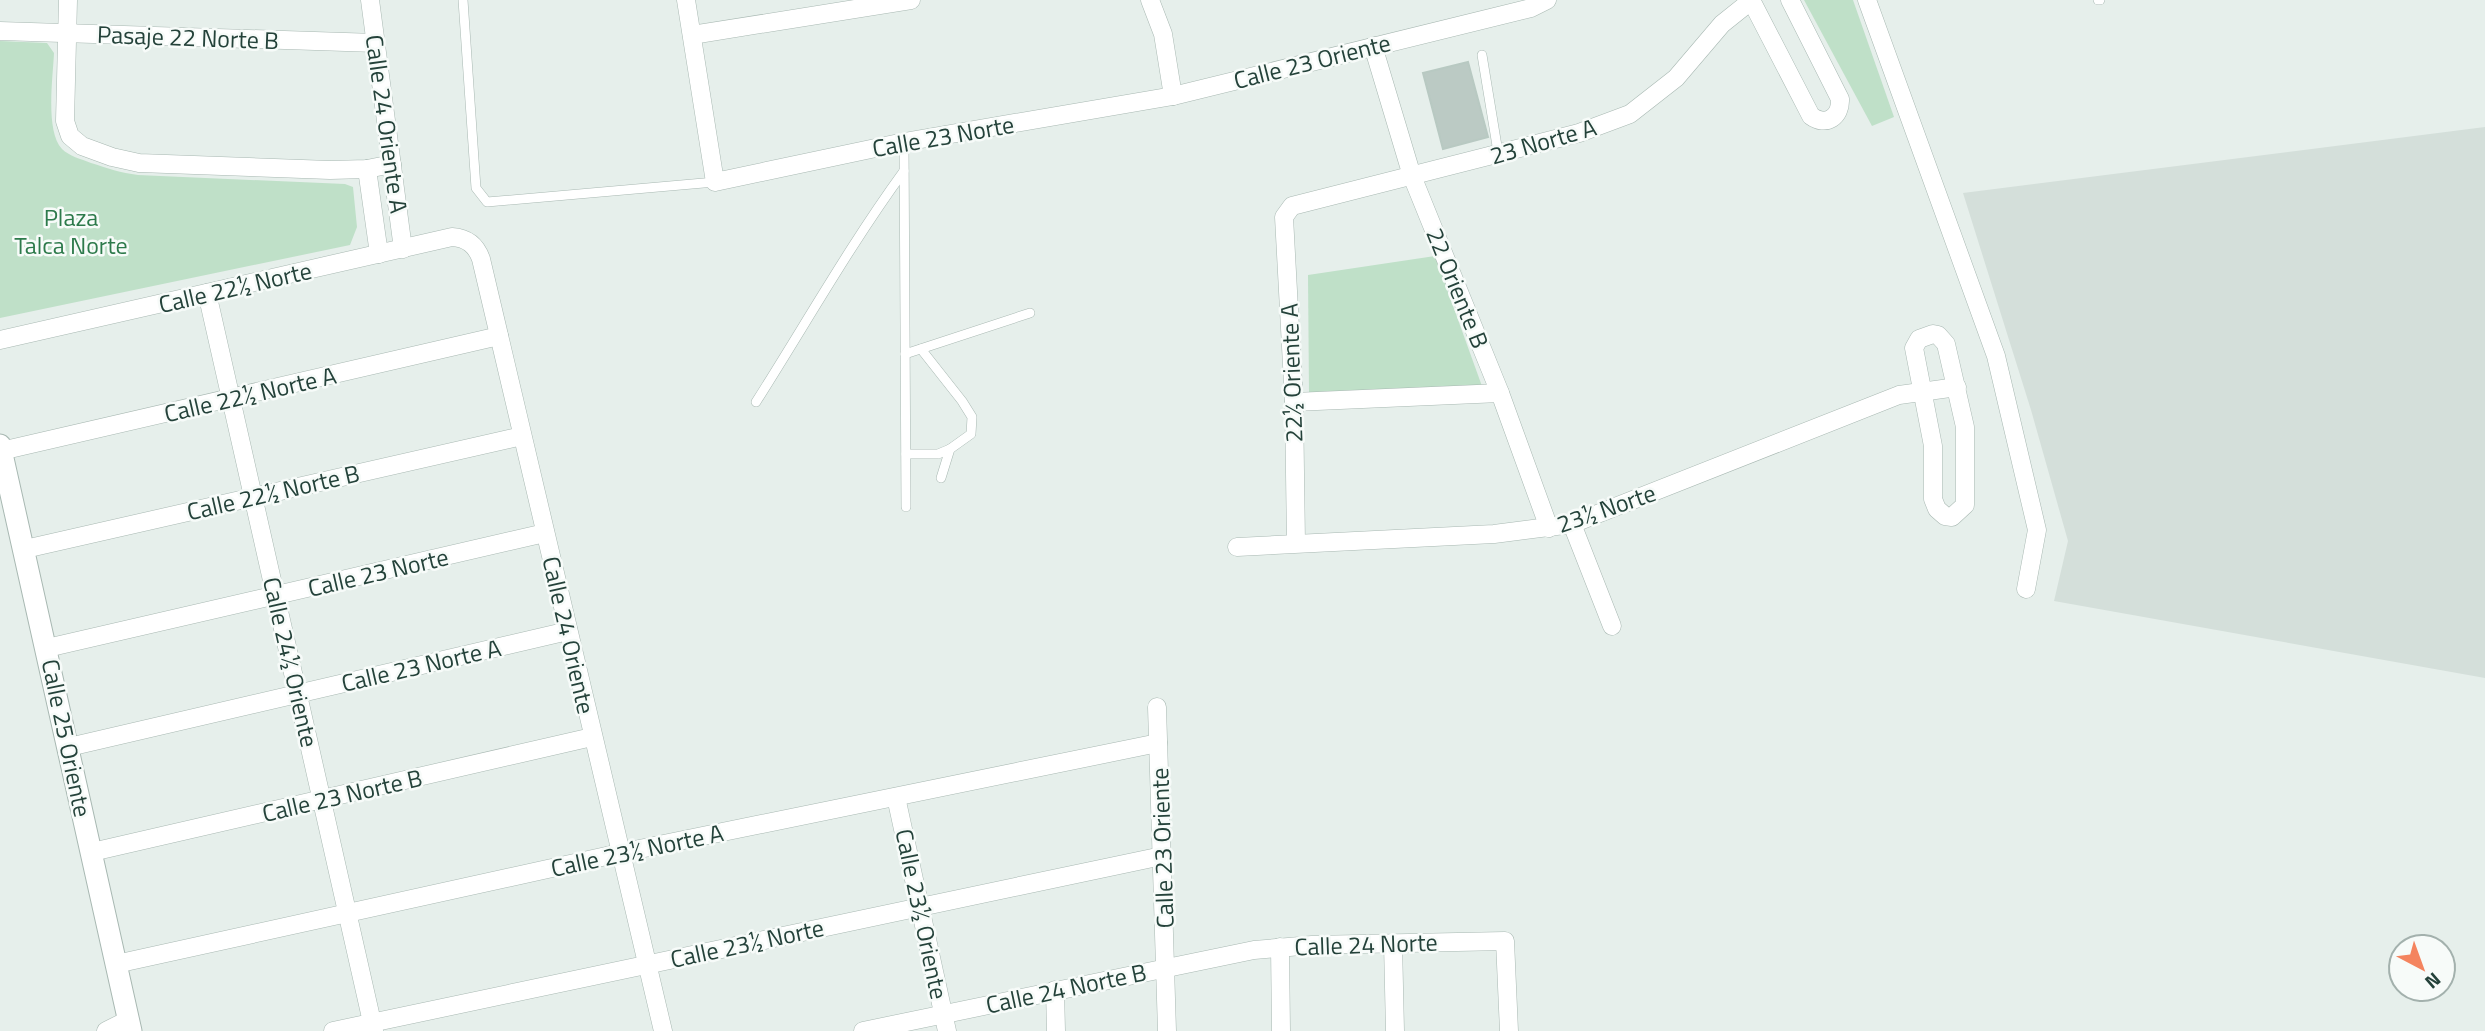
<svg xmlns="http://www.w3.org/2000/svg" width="2485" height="1031" font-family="'Titillium Web',sans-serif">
  <rect width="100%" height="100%" fill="#e6efeb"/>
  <path fill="#d4dfda" d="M2485,127v551l-431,-77 14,-60 -37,-131 -68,-217z"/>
  <g fill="#bfe0c8">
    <path d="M1804,0h49l41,117 -22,9z"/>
    <path d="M0,41l47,2 7,10c-1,24 -9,78 8,96 7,7 19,10 29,14 16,5 30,10 47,12l207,9 8,3 4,40 -7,18 -350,73z"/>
    <path d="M1435,256l48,133 -174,4 -1,-118z"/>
  </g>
  <path fill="#bbcac4" stroke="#b8c9c2" stroke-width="2" d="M1468,62l20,75 -45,12 -20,-76z"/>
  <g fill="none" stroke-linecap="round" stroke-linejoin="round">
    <defs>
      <g id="service">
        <path d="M463,0l13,188 11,14 228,-20"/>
        <path d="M2098,0h2"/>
        <path d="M1482,55l16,97 -4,3"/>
        <path d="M904,142l2,365"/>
        <path d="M921,349l41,52 10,16 -1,17 -21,15 -9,29"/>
        <path d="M905,354l125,-41"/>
        <path d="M756,402c49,-77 94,-157 148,-231"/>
        <path d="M906,454h32l12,-5"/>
      </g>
      <g id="minor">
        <path d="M68,0l-3,121 5,15 12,10 30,11 27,6 191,7 37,-1 25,-5"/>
        <path d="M370,0l33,249"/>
        <path d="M686,0l29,182 189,-40 269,-46 358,-88 16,-8"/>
        <path d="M1150,0l13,34 10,62"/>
        <path d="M1751,0l60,116c15,11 30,1 29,-17l-50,-99"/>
        <path d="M1867,0l129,356 41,174 -11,59"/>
        <path d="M0,31l376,12"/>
        <path d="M692,35l219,-35"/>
        <path d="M1373,46l39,130 88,217 49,135"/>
        <path d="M367,169l12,85"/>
        <path d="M207,293l167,738"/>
        <path d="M1933,334l5,1 8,9 19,83v78l-13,12 -7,-1 -8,-7 -4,-10v-53l-19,-98 5,-9z"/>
        <path d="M0,340l452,-103c15,1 24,8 29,22l182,772"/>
        <path d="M1294,402l206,-9"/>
        <path d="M1,451l498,-115"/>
        <path d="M1572,524l40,102"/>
        <path d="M1296,543l-2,-141 -10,-185 8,-11 287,-73 51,-19 46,-36 46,-54 30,-24"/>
        <path d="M1237,547l257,-13 78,-10 327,-129 58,-8"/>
        <path d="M25,549l497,-113"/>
        <path d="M47,648l498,-115"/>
        <path d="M1157,707l10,324"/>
        <path d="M69,747l499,-116"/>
        <path d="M896,797l51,234"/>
        <path d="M92,852l500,-115"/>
        <path d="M1393,943l2,88"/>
        <path d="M1280,947l1,84"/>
        <path d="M116,964l504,-111 538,-110"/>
        <path d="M1055,990l1,41"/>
        <path d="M106,1031l22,-11"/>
        <path d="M333,1031l829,-175"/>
        <path d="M863,1031l391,-81 58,-5 193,-4 4,90"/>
      </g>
      <path id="tertiary" d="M0,445l131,586"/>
    </defs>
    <use href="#service" stroke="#a8b8b2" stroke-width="10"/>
    <use href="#minor" stroke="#a8b8b2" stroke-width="19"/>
    <use href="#tertiary" stroke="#a8b8b2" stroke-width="23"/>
    <use href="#service" stroke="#fff" stroke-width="9"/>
    <use href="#minor" stroke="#fff" stroke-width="18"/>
    <use href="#tertiary" stroke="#fff" stroke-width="21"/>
  </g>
  <g text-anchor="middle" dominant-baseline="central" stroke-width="5" stroke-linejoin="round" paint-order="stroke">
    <g font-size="24" fill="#24423a" stroke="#f7fbf9">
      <text transform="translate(188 37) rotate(2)">Pasaje 22 Norte B</text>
      <text transform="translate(1312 61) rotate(-14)">Calle 23 Oriente</text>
      <text transform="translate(387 124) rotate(82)">Calle 24 Oriente A</text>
      <text transform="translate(943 136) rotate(-10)">Calle 23 Norte</text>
      <text transform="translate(1543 141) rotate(-16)">23 Norte A</text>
      <text transform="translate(235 287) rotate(-13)">Calle 22½ Norte</text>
      <text transform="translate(1458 288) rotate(68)">22 Oriente B</text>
      <text transform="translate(1291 373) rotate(-92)">22½ Oriente A</text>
      <text transform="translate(250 394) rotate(-13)">Calle 22½ Norte A</text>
      <text transform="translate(273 492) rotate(-13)">Calle 22½ Norte B</text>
      <text transform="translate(1606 508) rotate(-19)">23½ Norte</text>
      <text transform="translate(378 572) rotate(-13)">Calle 23 Norte</text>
      <text transform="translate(569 635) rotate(77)">Calle 24 Oriente</text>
      <text transform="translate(291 662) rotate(77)">Calle 24½ Oriente</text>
      <text transform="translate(421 665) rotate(-13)">Calle 23 Norte A</text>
      <text transform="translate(67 738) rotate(78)">Calle 25 Oriente</text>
      <text transform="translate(342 795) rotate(-13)">Calle 23 Norte B</text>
      <text transform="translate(1162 848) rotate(-92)">Calle 23 Oriente</text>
      <text transform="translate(637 850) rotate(-12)">Calle 23½ Norte A</text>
      <text transform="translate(922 914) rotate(78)">Calle 23½ Oriente</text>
      <text transform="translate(747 943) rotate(-12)">Calle 23½ Norte</text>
      <text transform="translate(1366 944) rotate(-2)">Calle 24 Norte</text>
      <text transform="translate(1066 988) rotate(-12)">Calle 24 Norte B</text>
    </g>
    <g font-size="24" fill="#2d7a4b" stroke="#f7fbf9">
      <text x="71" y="217">Plaza<tspan x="71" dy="28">Talca Norte</tspan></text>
    </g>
  </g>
  <g transform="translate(2422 968) rotate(139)"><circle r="33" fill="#f7fbf9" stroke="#a3b1ad" stroke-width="2"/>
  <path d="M0-5L12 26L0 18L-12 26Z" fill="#f4845f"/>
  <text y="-10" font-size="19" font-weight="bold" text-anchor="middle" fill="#24423a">N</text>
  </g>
</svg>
